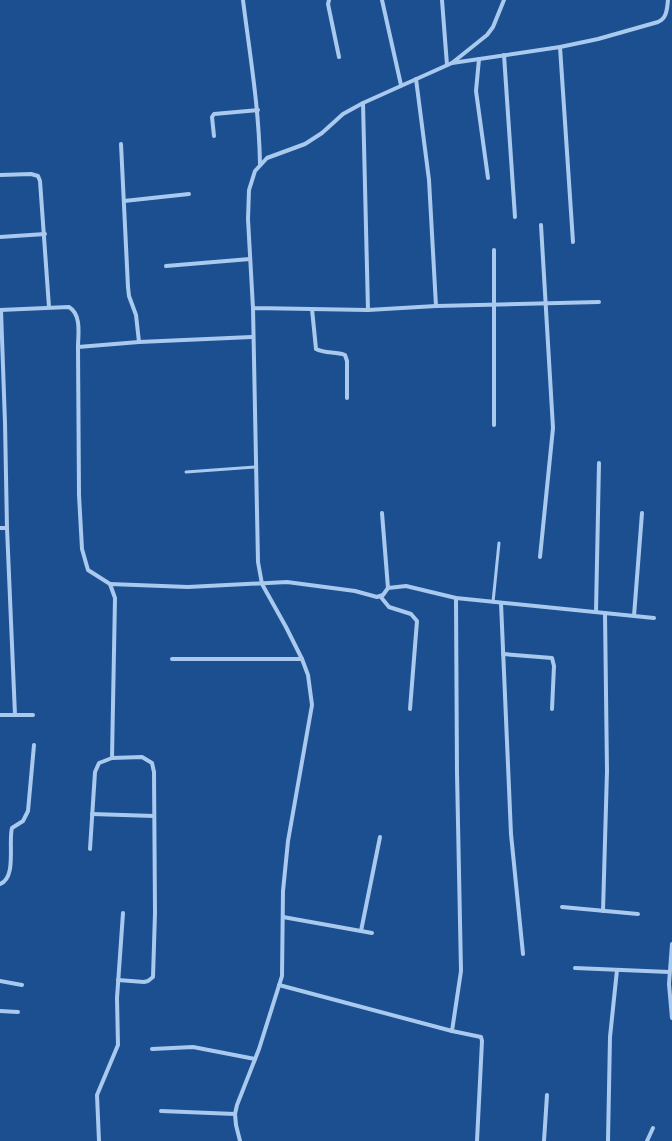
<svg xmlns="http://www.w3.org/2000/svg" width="672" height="1141" font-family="'PT Sans Narrow',sans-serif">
  <rect width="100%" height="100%" fill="#1b4f8f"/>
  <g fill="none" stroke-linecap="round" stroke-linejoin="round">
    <g stroke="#a9c9ee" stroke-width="3">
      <path d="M186,472l69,-5"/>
      <path d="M493,602l6,-59"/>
    </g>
    <g stroke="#a9c9ee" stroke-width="4">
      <path d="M243,0c7,56 16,107 17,164"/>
      <path d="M329,0l-1,4 11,53"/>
      <path d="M382,0l19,85"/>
      <path d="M442,0l5,65"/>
      <path d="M560,47l13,195"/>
      <path d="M504,55l11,162"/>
      <path d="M479,59l-3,32 12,87"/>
      <path d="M452,63l108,-16 38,-8 60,-17c9,-4 9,-13 10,-22"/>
      <path d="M416,79l13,101 7,126"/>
      <path d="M363,103l89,-40 35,-28 6,-8 11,-27"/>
      <path d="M214,136l-2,-19 2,-3 44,-4"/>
      <path d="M121,144l7,143 1,9 7,19 3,27"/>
      <path d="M0,175l31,-1 7,2 2,5 9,126"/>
      <path d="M124,201l65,-7"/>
      <path d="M0,237l45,-3"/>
      <path d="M166,266l84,-7"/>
      <path d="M312,309l4,40c9,5 20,2 29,6l2,6v37"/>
      <path d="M0,310l69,-3c13,8 9,28 9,40"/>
      <path d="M1,310l4,113 2,105 8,187"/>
      <path d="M368,310l68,-4 163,-4"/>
      <path d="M494,425v-175"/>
      <path d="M382,513l6,75"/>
      <path d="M0,528h7"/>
      <path d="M540,557l13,-129 -12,-203"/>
      <path d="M110,584l78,3 99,-5 68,9 22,6 6,-2 5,-7 18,-2 50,12 198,20"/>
      <path d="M380,596l9,11 22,7 6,7 -7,88"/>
      <path d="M501,603l10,231 12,120"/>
      <path d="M596,612l3,-149"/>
      <path d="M634,616l8,-103"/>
      <path d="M503,654l49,4 2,8 -2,43"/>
      <path d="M172,659h130"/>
      <path d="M0,715h33"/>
      <path d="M92,814l62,2"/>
      <path d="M90,849l5,-77 4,-9 13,-5"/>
      <path d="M0,884c17,-6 8,-42 12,-56l11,-7 5,-10 6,-66"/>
      <path d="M562,907l76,7"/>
      <path d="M603,911l4,-140 -2,-158"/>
      <path d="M283,917l89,16"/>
      <path d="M361,931l19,-94"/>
      <path d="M672,944l-3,40 3,34"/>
      <path d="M575,968l94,4"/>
      <path d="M118,980l26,2 4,-1 5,-4 2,-64 -1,-141 -2,-9 -10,-6 -30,1 3,-160 -5,-14 -22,-14 -6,-21 -3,-54 -1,-148 61,-5 113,-5"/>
      <path d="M0,981l22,4"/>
      <path d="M279,985l173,46 9,-60 -4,-198 -1,-175"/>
      <path d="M0,1011l18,1"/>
      <path d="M452,1031l29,6 1,4 -5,100"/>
      <path d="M152,1049l41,-2 62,12"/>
      <path d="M161,1111l74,3"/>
      <path d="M99,1141l-2,-46 21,-50 -1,-47 6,-85"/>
      <path d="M240,1141l-4,-16 -1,-11 2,-9 22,-56 23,-73 1,-85 5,-50 24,-136 -4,-30 -6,-16 -16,-32 -24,-43 -4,-22 -5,-254 -5,-89 1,-29 6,-19 12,-13 38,-14 17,-11 21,-19 20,-11 5,207 -115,-2"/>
      <path d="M544,1141l3,-46"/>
      <path d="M608,1141l2,-104 7,-67"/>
      <path d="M647,1141l6,-13"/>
    </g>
  </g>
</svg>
